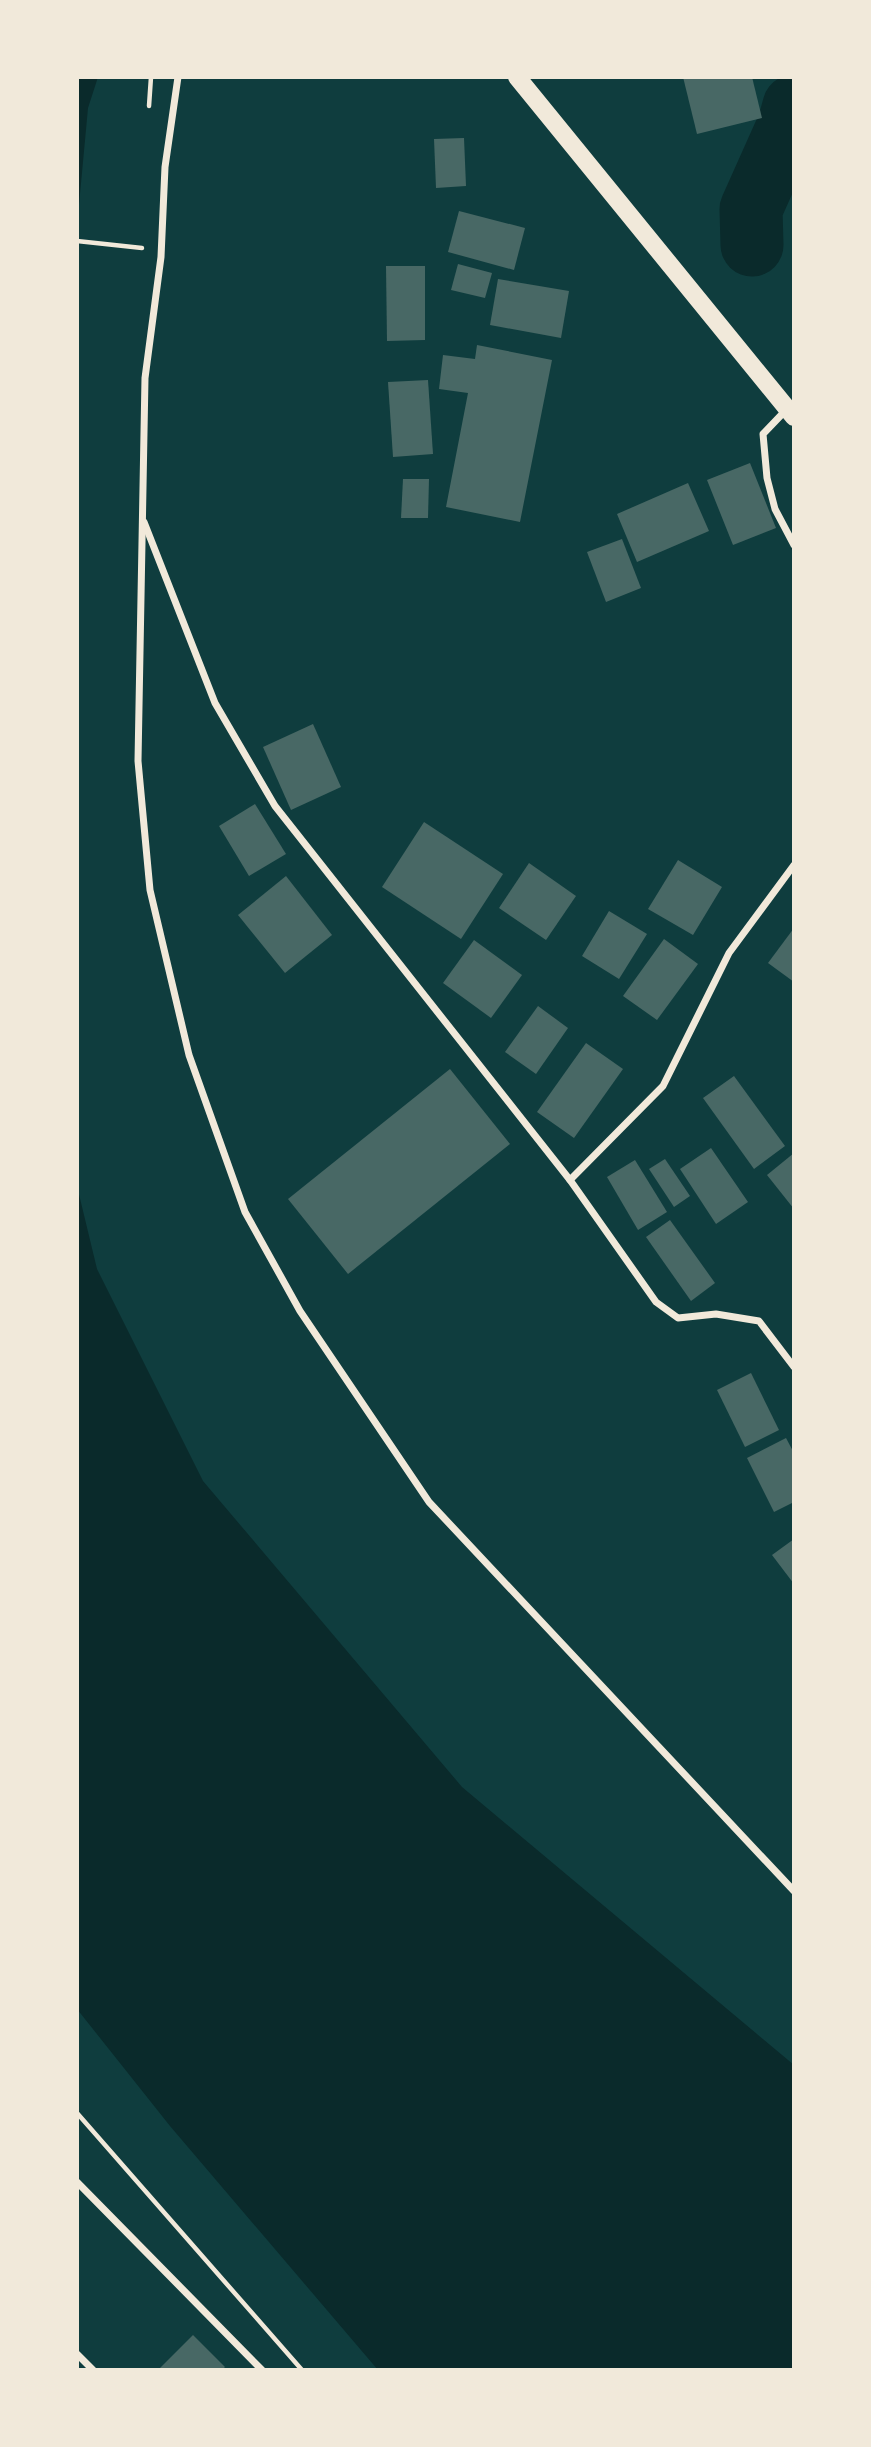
<svg xmlns="http://www.w3.org/2000/svg" width="871" height="2447" font-family="Ubuntu,sans-serif">
  <rect width="100%" height="100%" fill="#0f3d3e"/>
  <g fill="#0a2a2b">
    <path d="M77,77h21l-10,31 -11,118z"/>
    <path d="M77,1186l20,83 106,212 259,306 332,278v305h-416l-208,-244 -93,-117z"/>
  </g>
  <g fill="none" stroke-linecap="round" stroke-linejoin="round">
    <path stroke="#0a2a2b" stroke-width="63" d="M752,245l-1,-36 38,-85 5,-18"/>
  </g>
  <g fill="#486865">
    <path d="M683,77h69l10,41 -65,16z"/>
    <path d="M464,138l2,48 -30,2 -2,-49z"/>
    <path d="M459,211l66,17 -11,42 -66,-18z"/>
    <path d="M458,264l34,9 -7,25 -34,-8z"/>
    <path d="M386,266h39v74l-38,1z"/>
    <path d="M498,279l71,12 -8,47 -71,-13z"/>
    <path d="M477,345l75,15 -32,162 -74,-15 22,-114 -29,-4 4,-34 32,4z"/>
    <path d="M428,380l5,74 -40,3 -5,-75z"/>
    <path d="M750,463l26,65 -43,17 -26,-65z"/>
    <path d="M403,479h26l-1,39h-27z"/>
    <path d="M688,483l21,48 -72,31 -20,-48z"/>
    <path d="M622,539l19,49 -35,14 -19,-50z"/>
    <path d="M313,724l28,63 -50,23 -28,-63z"/>
    <path d="M255,804l31,50 -37,22 -30,-50z"/>
    <path d="M424,822l79,52 -42,65 -79,-52z"/>
    <path d="M678,860l44,27 -29,48 -45,-26z"/>
    <path d="M529,863l47,33 -30,44 -47,-32z"/>
    <path d="M286,876l46,59 -47,38 -47,-58z"/>
    <path d="M609,911l38,23 -28,45 -37,-23z"/>
    <path d="M794,928v54l-26,-19z"/>
    <path d="M664,939l34,25 -41,56 -34,-24z"/>
    <path d="M474,940l48,35 -31,43 -48,-35z"/>
    <path d="M538,1006l30,22 -32,46 -31,-22z"/>
    <path d="M586,1043l37,26 -49,69 -37,-26z"/>
    <path d="M450,1069l60,75 -162,130 -60,-75z"/>
    <path d="M734,1076l51,70 -31,23 -51,-71z"/>
    <path d="M711,1148l37,54 -32,22 -36,-55z"/>
    <path d="M794,1153v56l-27,-34z"/>
    <path d="M665,1159l25,37 -16,11 -25,-38z"/>
    <path d="M635,1160l32,52 -29,18 -31,-53z"/>
    <path d="M670,1220l45,63 -24,18 -45,-64z"/>
    <path d="M751,1373l28,57 -34,17 -28,-57z"/>
    <path d="M786,1438l8,15v49l-20,10 -27,-54z"/>
    <path d="M794,1539v45l-22,-29z"/>
    <path d="M193,2335l32,32 -3,3h-64z"/>
  </g>
  <g fill="none" stroke-linecap="round" stroke-linejoin="round">
    <g stroke="#f1e9da" stroke-width="4.5">
      <path d="M149,106l2,-29"/>
      <path d="M77,241l65,7"/>
      <path d="M77,2113l225,257"/>
    </g>
    <g stroke="#f1e9da" stroke-width="7">
      <path d="M178,77l-13,90 -4,90 -16,121 -7,383 12,129 39,165 56,157 55,99 129,191 365,389"/>
      <path d="M786,410l-23,24 4,44 8,31 19,36"/>
      <path d="M144,522l71,181 60,103 295,374 86,122 22,16 38,-4 43,7 35,46"/>
      <path d="M570,1180l93,-94 66,-133 65,-88"/>
      <path d="M77,2182l185,188"/>
      <path d="M77,2354l16,16"/>
    </g>
    <path stroke="#f1e9da" stroke-width="18" d="M517,77l277,340"/>
  </g>
  <rect width="871" height="2447" fill="none" stroke="#f1e9da" stroke-width="158"/>
</svg>
